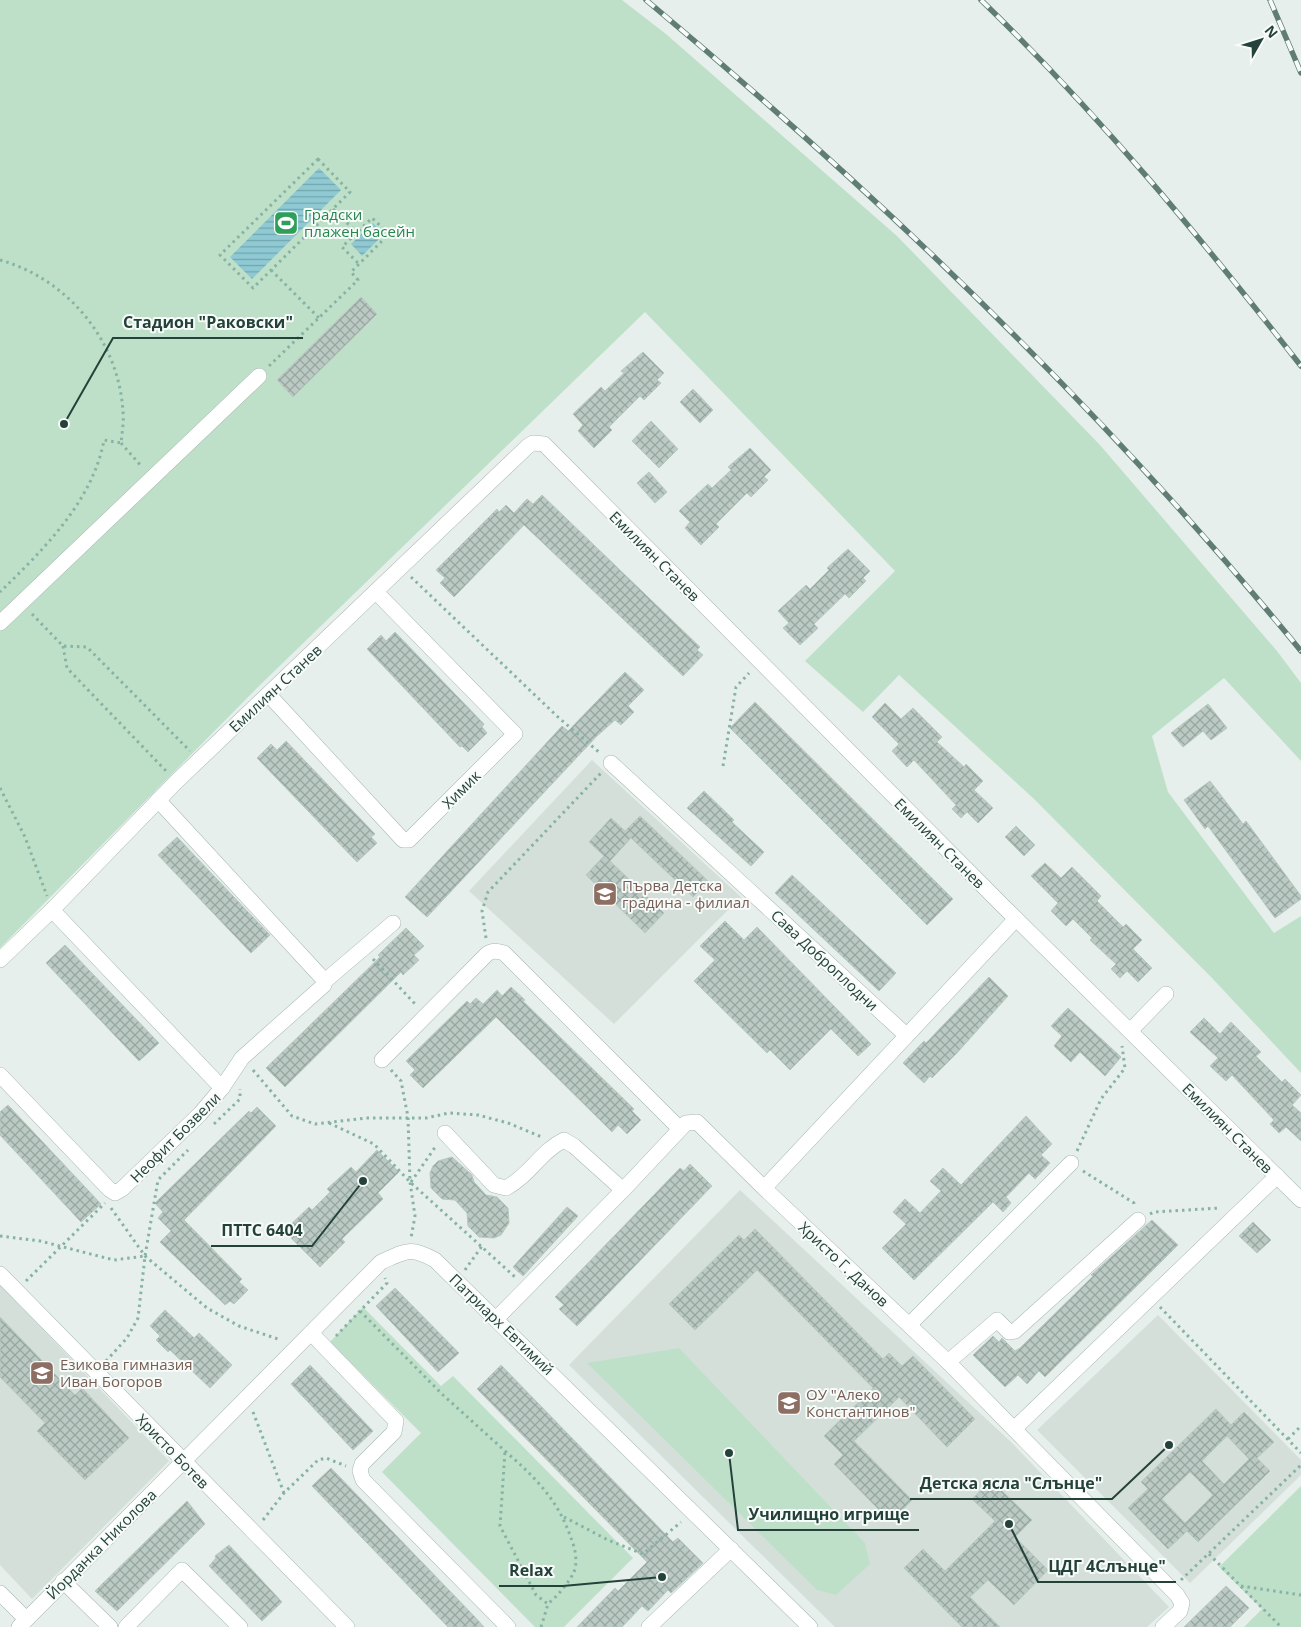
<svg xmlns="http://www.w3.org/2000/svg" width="1301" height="1627" font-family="'Open Sans',sans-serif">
  <defs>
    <pattern id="water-rules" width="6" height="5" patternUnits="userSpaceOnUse" patternTransform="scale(1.25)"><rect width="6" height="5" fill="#8ec9d4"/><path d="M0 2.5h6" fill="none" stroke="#74a5ad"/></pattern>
    <pattern id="building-cross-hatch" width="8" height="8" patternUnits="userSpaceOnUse" patternTransform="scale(1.25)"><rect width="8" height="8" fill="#bbcac4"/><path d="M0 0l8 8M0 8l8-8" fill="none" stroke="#98a6a0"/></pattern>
  </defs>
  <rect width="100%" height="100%" fill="#e6efeb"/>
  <g fill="#d4dfda">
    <path d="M592,760l149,137 -127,127 -145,-133z"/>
    <path d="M740,1190l271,252 158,165 -22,20h-312l-266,-262z"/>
    <path d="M0,1285l169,176 -137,138 -32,-34z"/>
    <path d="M1158,1315l143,145v15l-111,108 -153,-153z"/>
  </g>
  <g fill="#bfe0c8">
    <path d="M0,0h622l44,34 231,202 203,209 177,206 24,32v78l-77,-83 -72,58 16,56 106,141 27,-17v157l-90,-96 -178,-179 -134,-123 -36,37 -58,-51 90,-90 -250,-259 -385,373 -260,263z"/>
    <path d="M363,1307l78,79 12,-10 180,182 -69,69h-29l-153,-155 39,-39 -91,-91z"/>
    <path d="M679,1348l186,195 5,21 -34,31 -19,-5 -230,-227z"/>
    <path d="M1301,1486v141h-57l18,-18 -43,-42z"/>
  </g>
  <g fill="url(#water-rules)">
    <path d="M319,168l22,22 -89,89 -22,-22z"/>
    <path d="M373,223l11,11 -22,22 -11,-12z"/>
  </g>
  <g fill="url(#building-cross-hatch)" stroke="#b8c9c2" fill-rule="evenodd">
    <path d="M361,297l16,17 -84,83 -16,-17z"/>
    <path d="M643,352l21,21 -7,7 4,3 -17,17 -4,-4 -31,31 3,3 -18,18 -16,-17 5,-6 -10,-11 28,-27 4,4 19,-18 -3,-2z"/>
    <path d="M693,389l20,21 -13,13 -20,-21z"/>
    <path d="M651,421l27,28 -19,19 -27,-27z"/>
    <path d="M750,448l21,22 -7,7 4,3 -17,17 -4,-4 -31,31 3,3 -18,18 -16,-17 5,-6 -11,-11 29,-27 4,4 19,-18 -3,-3z"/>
    <path d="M649,472l18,20 -12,11 -18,-20z"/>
    <path d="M542,495l158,152 -3,3 6,5 -20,21 -159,-151 -70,72 -14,-14 5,-5 -9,-8 61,-61 2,3 7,-7 8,8 13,-14 6,5z"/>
    <path d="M848,549l22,22 -7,7 3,3 -17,17 -4,-4 -31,30 4,4 -18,17 -17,-17 6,-5 -11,-12 28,-26 4,4 19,-19 -2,-2z"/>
    <path d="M395,632l89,92 -2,3 5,6 -19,19 -6,-6 -2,1 -93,-98 14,-14 5,6z"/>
    <path d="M625,672l19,18 -16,16 6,6 -13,13 -6,-5 -18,16 -170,181 -22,-20 157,-171 6,5z"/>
    <path d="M755,702l198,197 -26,26 -197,-197z"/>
    <path d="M885,703l16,16 12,-11 29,29 -5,5 27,25 2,-3 17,17 -9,9 19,18 -15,15 -11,-11 -6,6 -9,-9 4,-4 -42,-45 -7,7 -15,-16 7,-7 -27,-27z"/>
    <path d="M1208,704l19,24 -16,12 -8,-9 -20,16 -12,-14z"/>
    <path d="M286,741l89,93 -4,3 6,6 -20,19 -100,-104 14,-14 6,6z"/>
    <path d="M1210,781l33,43 3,-3 55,75v3l-26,19 -67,-92 -3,3 -21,-29z"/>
    <path d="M704,791l30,29 -2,2 32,30 -13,14 -64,-58z"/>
    <path d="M640,816l68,65 -15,16 -62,-59 -21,23 54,52 -19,20 -59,-58 18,-19 -15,-14 22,-24 14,13z"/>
    <path d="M1016,826l19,19 -11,11 -19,-19z"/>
    <path d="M177,837l93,98 -19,18 -93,-98z"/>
    <path d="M1045,863l16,15 11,-11 29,29 -4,5 26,26 3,-3 16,16 -9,9 19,19 -14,14 -11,-11 -7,7 -9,-9 5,-5 -26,-24 2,-2 -19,-19 -7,7 -15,-15 7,-8 -27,-27z"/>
    <path d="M792,875l104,98 -17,18 -104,-98z"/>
    <path d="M725,921l19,19 13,-13 114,117 -13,12 -27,-27 -41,41 -20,-20 -3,3 -73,-72 21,-21 -15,-14z"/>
    <path d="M406,928l18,18 -10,9 5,5 -16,15 -2,-3 -116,115 -19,-19 114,-111 -2,-2z"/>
    <path d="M65,945l94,98 -20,18 -93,-98z"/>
    <path d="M989,977l19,19 -52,58 -24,24 -2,-2 -6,7 -21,-20 21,-22 2,2z"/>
    <path d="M511,987l14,13 -2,1 111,108 -2,2 9,9 -14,14 -9,-9 -6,7 -116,-115 -73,71 -13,-13 5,-5 -9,-9 61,-60 3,3 6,-6 7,6 14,-14 5,6z"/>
    <path d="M1068,1008l53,49 -16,19 -25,-24 -9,10 -17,-16 8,-10 -11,-10z"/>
    <path d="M1204,1018l16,16 11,-12 30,30 -5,4 26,26 3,-3 16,16 -9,10 9,8v28l-15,-14 -7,6 -9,-9 4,-4 -42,-45 -6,6 -16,-15 8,-8 -28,-26z"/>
    <path d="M8,1105l93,99 -20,18 -81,-87v-23z"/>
    <path d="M257,1107l19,19 -92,94 58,59 -3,3 9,8 -14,14 -4,-3 -5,4 -65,-63 11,-11 -13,-13 5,-6 -8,-9 94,-92 2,2z"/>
    <path d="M1026,1116l26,28 -11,11 9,8 -15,16 -6,-6 -23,24 5,6 -8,9 -10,-10 -79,78 -32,-32 24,-24 -13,-12 12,-13 15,14 21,-22 -11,-10 13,-13 18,17z"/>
    <path d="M377,1150l22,22 -21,21 5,6 -41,40 3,3 -25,25 -36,-36 25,-24 3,3 18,-18 -3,-3 24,-22 5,5z"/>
    <path d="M452,1157l20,18 2,7 12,13 11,2 11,11 1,15 -8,12 -7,3 -15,-1 -11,-11 -1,-13 -12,-13 -13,-1 -11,-11 -1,-15 3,-7 5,-5z"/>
    <path d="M690,1164l22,22 -135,140 -18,-17 5,-4 -9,-8 125,-129 4,3z"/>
    <path d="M567,1207l11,9 -55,60 -10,-9z"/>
    <path d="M1152,1220l26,25 -133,132 -6,-6 -12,13 -9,-9 -13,12 -32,-32 20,-19 6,6 3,-4 13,13 5,-3 73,-72 -2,-1z"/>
    <path d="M1253,1222l18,18 -14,13 -18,-17z"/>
    <path d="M755,1229l128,130 6,-6 13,13 11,-10 62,63 -28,28 -48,-50 -45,44 58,59 -21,22 -57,-58 9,-9 -19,-19 49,-48 -116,-118 -62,60 -26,-26 70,-69 5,5z"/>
    <path d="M395,1288l64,65 -21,19 -62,-66z"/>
    <path d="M165,1310l29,28 5,-5 33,32 -22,23 -40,-38 -2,2 -12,-12 4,-4 -10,-10z"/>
    <path d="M0,1317l75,78 7,-7 47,50 -44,42 -48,-49 8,-8 -45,-46z"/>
    <path d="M310,1365l63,66 -20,19 -62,-66z"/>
    <path d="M501,1365l172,177 5,-4 25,25 -32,30 -3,-3 -20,21 -6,-5 -20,21h-45l38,-39 3,3 29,-29 -170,-173z"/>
    <path d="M1216,1409l15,16 13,-13 30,30 -17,16 13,13 -72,71 -11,-11 -19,18 -40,-41 20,-19 -7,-7zM1227,1436l22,23 -25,25 -22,-23zM1190,1472l23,23 -28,28 -23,-24z"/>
    <path d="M331,1468l144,149 9,10h-36l-136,-141z"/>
    <path d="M991,1480l41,40 -17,17 33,33 -34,35 -26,-25 -18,17 30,30h-38l-58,-59 19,-19 22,22 50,-50 -23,-22z"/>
    <path d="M187,1501l18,23 -88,87 -22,-20z"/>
    <path d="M229,1545l53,57 -20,19 -53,-55 7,-8 -1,-2z"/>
    <path d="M1226,1586l23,22 -19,19h-46z"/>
  </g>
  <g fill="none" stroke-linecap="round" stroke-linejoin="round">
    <defs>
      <g id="minor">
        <path d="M0,623l259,-247"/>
        <path d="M269,695l134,145h6l106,-106 -139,-142"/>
        <path d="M611,763l295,272"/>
        <path d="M158,800l167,181"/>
        <path d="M52,910l170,178"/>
        <path d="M1016,919l-252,269 184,174 229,233 5,8 -2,8 -17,16"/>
        <path d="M0,960l52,-50 124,-128 352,-336 5,-3 11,1 459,462 298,294"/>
        <path d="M1130,1031l36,-37"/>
        <path d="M382,1060l105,-106c6,-4 10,-3 17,-1l176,176"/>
        <path d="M0,1075l109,114 6,4 7,-4 78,-75 22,-26 20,-30 82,-73 1,-4 68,-58"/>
        <path d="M445,1133l49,52 12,3c23,-12 35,-37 58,-48l10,6 49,44"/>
        <path d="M0,1274l347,353"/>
        <path d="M496,1319l127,-129 63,-67 11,-1 67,66"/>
        <path d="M909,1325l162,-162"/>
        <path d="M311,1333l85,88 -2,11 -32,32 -2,7 3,9 145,147"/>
        <path d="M948,1362l49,-42 12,12 6,-1 123,-111"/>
        <path d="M1014,1429l263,-253"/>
        <path d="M63,1581l47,46"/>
        <path d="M0,1593l26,26"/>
        <path d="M19,1627l362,-365c25,-11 29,-16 54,-2l375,367"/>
        <path d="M126,1627l56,-57 58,57"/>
        <path d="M649,1627l82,-78"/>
      </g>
    </defs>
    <use href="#minor" stroke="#a8b8b2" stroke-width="16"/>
    <g stroke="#86b3a5" stroke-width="3" stroke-dasharray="2.5 4" stroke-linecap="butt">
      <path d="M318,159l32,33 -97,96 -33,-33z"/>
      <path d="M333,209l24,24"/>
      <path d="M0,260c68,19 119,81 123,152 1,10 -1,21 -2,31l-17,-3c-11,61 -61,110 -104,152"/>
      <path d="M271,270l48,48"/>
      <path d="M269,366l89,-86 -7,-8 38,-38 -17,-16 -30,29 17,17"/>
      <path d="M121,443l21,24"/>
      <path d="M411,577l148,141 41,35"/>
      <path d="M32,614l31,32 24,1 103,104"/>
      <path d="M63,646l4,22 100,104"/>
      <path d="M723,766l13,-79 13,-14"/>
      <path d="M0,788l25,49 22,59"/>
      <path d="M486,938l-4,-27 6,-19 113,-119"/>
      <path d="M373,959l42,45"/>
      <path d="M253,1070l39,46 23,8 51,-6h60l23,-5 29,2 30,8 34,14"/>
      <path d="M391,1070l10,11 7,36 2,65 5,34 -4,22"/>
      <path d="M329,1123l45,21 36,38 105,95"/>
      <path d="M214,1124l26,-25v-10"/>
      <path d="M1077,1151l24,-52 24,-31 -3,-22"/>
      <path d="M1083,1171l51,32 1,4"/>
      <path d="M411,1182l25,-36"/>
      <path d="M111,1208l34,48 62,52 32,18 42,14"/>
      <path d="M1150,1214l4,-2 66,-4"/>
      <path d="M0,1236l40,5 74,19 31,-4"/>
      <path d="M465,1270l17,-24"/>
      <path d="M26,1281l79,-78"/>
      <path d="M1160,1307l141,146"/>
      <path d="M360,1311l83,84 62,56c30,26 53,49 66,87 4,10 7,23 3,34 -5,11 -17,24 -26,32l-12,-9 -36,-69 5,-75"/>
      <path d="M336,1336l51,-53 -2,-5"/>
      <path d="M106,1361l21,-23 11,-20 7,-62 13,-76 30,-30"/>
      <path d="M253,1412l31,81"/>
      <path d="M1288,1439l13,-13"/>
      <path d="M564,1517l44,23 35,14 38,-32"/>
      <path d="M263,1520l21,-27 34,-33 8,-2 20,8"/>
      <path d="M1209,1554l72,73"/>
      <path d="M1181,1580l120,-115"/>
      <path d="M1241,1586l60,9"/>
      <path d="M541,1627l7,-23"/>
    </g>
    <use href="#minor" stroke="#fff" stroke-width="15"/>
    <defs>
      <g id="rail">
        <path d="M646,0c236,197 461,413 655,651"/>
        <path d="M981,0c117,113 220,238 320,366"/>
        <path d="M1270,0l31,73"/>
      </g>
    </defs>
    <use href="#rail" stroke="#5f7d75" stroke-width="5.5"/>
    <use href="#rail" stroke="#f7fbf9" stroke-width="4" stroke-dasharray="11" stroke-linecap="butt"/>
  </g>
  <defs>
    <symbol id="stadium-square" viewBox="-11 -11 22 22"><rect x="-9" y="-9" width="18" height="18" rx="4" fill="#2e9e5b" stroke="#f7fbf9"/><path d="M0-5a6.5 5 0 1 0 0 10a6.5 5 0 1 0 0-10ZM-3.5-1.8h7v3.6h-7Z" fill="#fff"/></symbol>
    <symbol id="school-square" viewBox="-11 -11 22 22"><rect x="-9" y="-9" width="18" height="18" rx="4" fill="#8d6e63" stroke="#f7fbf9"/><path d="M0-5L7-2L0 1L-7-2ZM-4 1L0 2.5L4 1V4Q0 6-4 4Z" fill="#fff"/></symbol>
  </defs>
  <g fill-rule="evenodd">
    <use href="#stadium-square" x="272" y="209" width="28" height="28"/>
    <use href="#school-square" x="591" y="880" width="28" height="28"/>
    <use href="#school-square" x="28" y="1359" width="28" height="28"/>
    <use href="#school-square" x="775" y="1389" width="28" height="28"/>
  </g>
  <g text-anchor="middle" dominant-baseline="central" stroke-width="4" stroke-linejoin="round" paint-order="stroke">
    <g font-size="15" fill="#27864d" stroke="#f7fbf9" text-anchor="start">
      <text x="304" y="214">Градски<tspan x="304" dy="17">плажен басейн</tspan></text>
    </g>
    <g font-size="15" fill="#24423a" stroke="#f7fbf9">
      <text transform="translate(655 556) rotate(45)">Емилиян Станев</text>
      <text transform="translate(275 688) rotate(-43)">Емилиян Станев</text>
      <text transform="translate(461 789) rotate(-45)">Химик</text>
      <text transform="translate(940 843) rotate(45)">Емилиян Станев</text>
      <text transform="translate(825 960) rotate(43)">Сава Доброплодни</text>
      <text transform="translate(1228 1128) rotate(45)">Емилиян Станев</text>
      <text transform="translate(175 1137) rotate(-45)">Неофит Бозвели</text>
      <text transform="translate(844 1264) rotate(43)">Христо Г. Данов</text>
      <text transform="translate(502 1324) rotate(44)">Патриарх Евтимий</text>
      <text transform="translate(173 1451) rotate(46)">Христо Ботев</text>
      <text transform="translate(101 1544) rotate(-45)">Йорданка Николова</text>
    </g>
    <g font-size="15" fill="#785e54" stroke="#f7fbf9" text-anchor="start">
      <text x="622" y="885">Първа Детска<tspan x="622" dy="17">градина - филиал</tspan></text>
      <text x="60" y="1364">Езикова гимназия<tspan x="60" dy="17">Иван Богоров</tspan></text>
      <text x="806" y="1394">ОУ "Алеко<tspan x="806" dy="17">Константинов"</tspan></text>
    </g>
  </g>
  <path fill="none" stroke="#24423a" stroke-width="2" d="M64 424L113 338H303M363 1181L312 1246H211M1169 1445L1112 1499H910M729 1453L738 1530H919M1009 1524L1038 1582H1176M662 1577L563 1586H499"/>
  <g fill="#24423a" stroke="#f7fbf9" stroke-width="2">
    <circle cx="64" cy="424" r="5"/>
    <circle cx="363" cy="1181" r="5"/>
    <circle cx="1169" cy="1445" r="5"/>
    <circle cx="729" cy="1453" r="5"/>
    <circle cx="1009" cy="1524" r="5"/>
    <circle cx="662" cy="1577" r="5"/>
  </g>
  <g font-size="16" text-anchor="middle" font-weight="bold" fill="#24423a" stroke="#f7fbf9" stroke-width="4" stroke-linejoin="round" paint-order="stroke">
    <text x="208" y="328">Стадион "Раковски"</text>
    <text x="262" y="1236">ПТТС 6404</text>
    <text x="1011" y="1489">Детска ясла "Слънце"</text>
    <text x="829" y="1520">Училищно игрище</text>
    <text x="1107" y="1572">ЦДГ 4Слънце"</text>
    <text x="531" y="1576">Relax</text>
  </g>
  <g transform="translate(1261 40) rotate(51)" stroke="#f7fbf9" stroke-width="4" paint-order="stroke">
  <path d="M0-4L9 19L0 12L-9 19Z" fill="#24423a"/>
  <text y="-8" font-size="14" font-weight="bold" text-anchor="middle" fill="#24423a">N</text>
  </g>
</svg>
